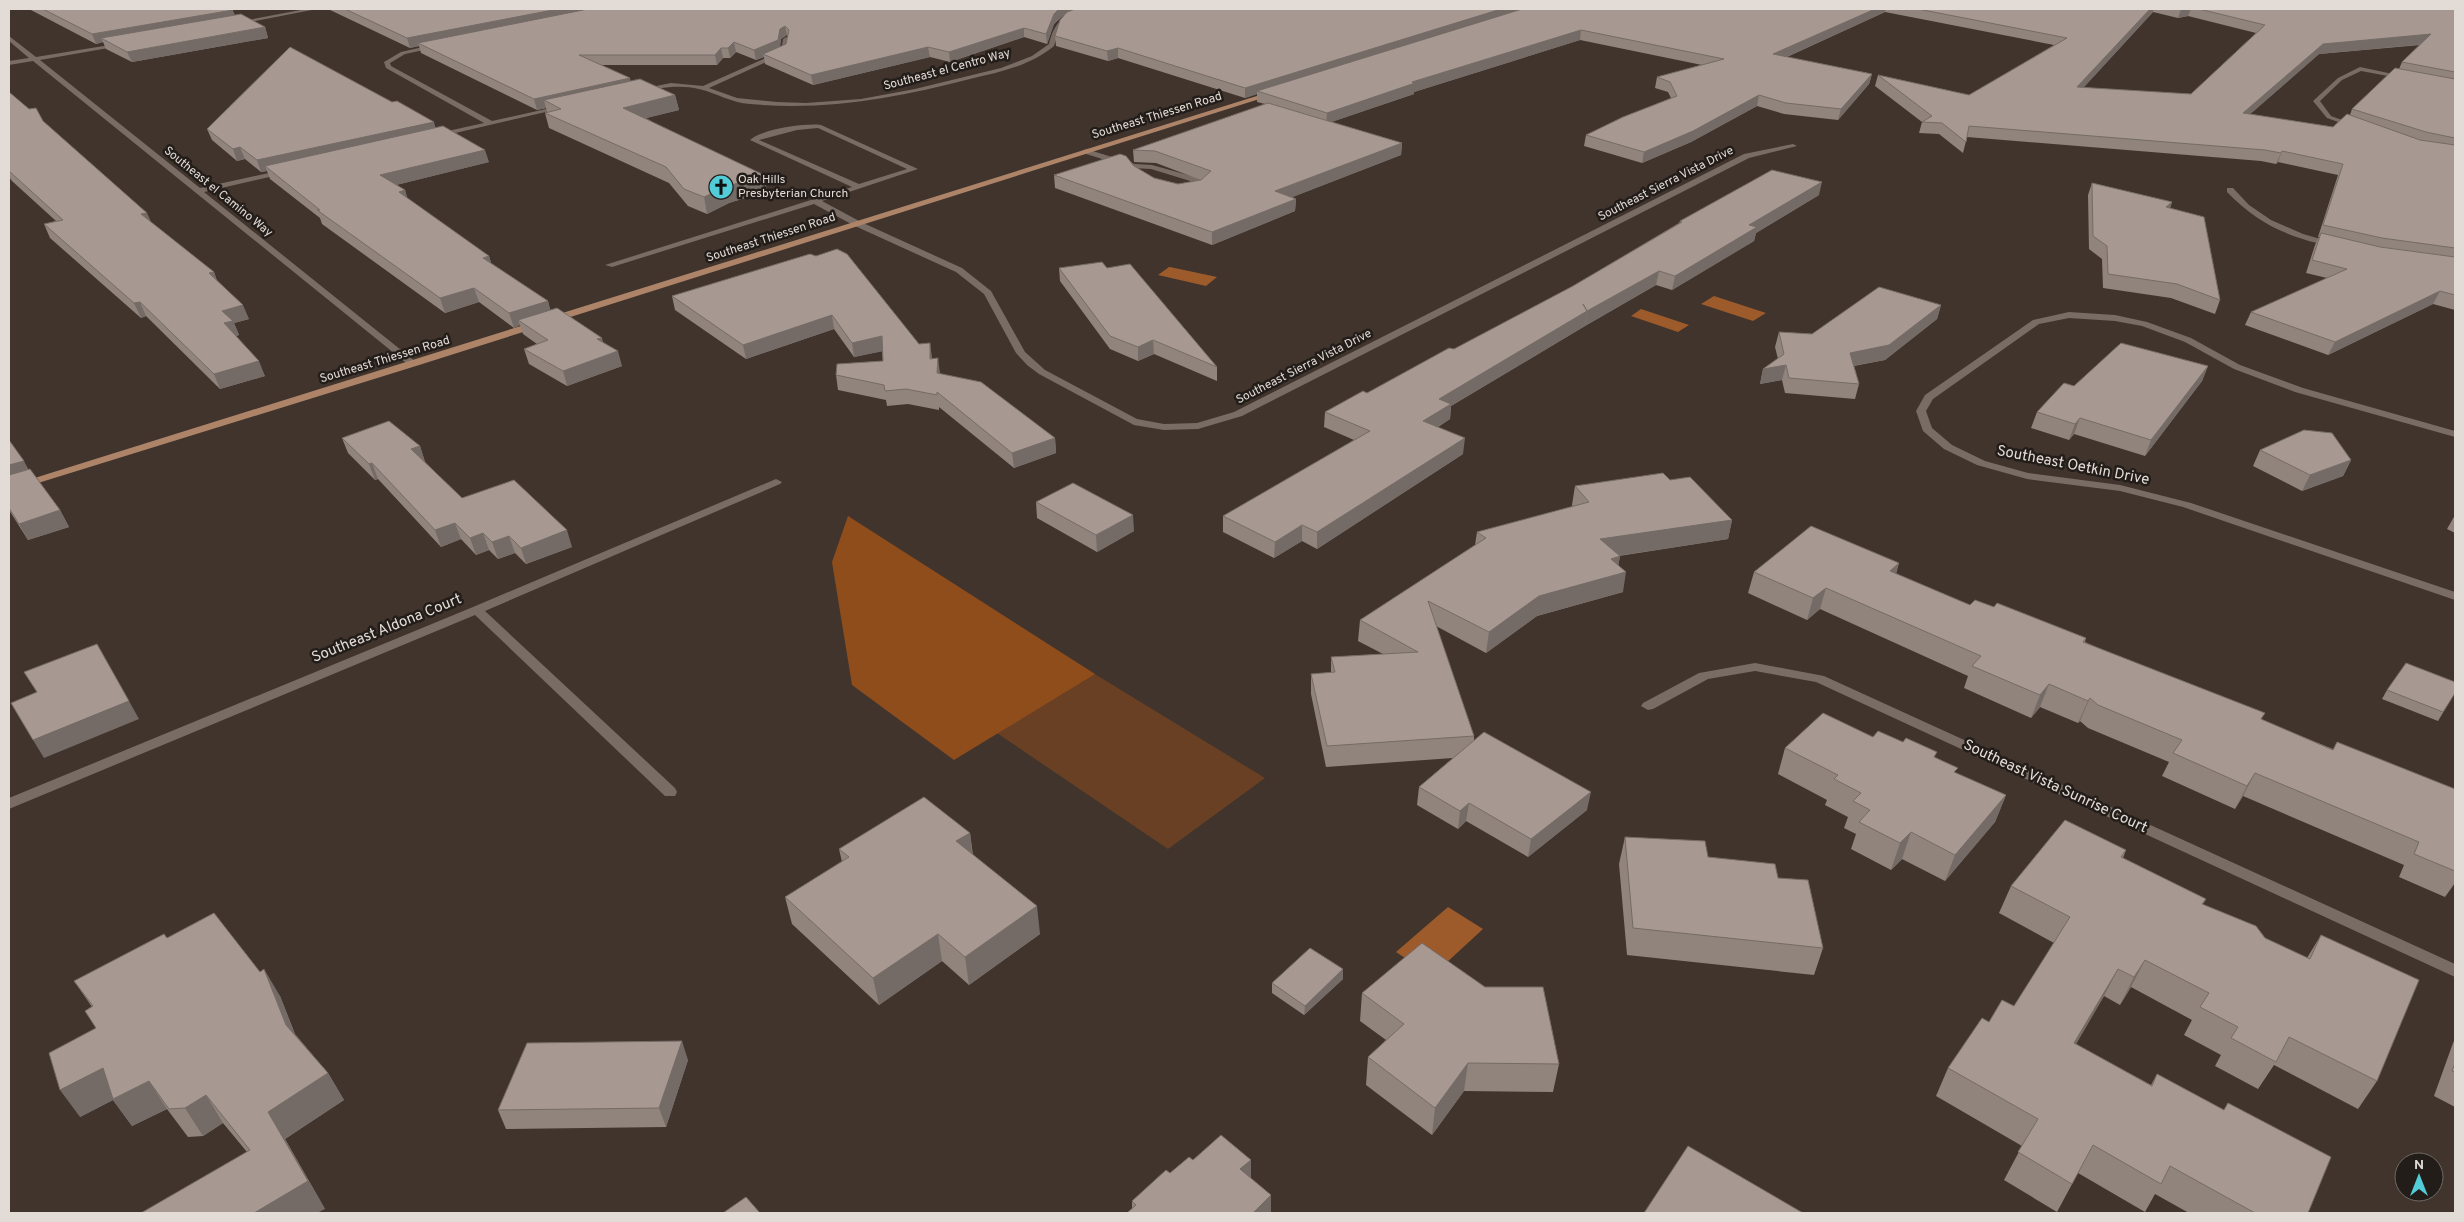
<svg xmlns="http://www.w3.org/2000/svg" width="2464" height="1222" font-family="Overpass,sans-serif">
  <rect width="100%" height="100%" fill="#40342d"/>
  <path fill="#694024" d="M1085,668l180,110 -97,71 -180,-122z"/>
  <path fill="#8f4d1c" d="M848,516l247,158 -141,86 -102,-75 -20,-123z"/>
  <g fill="#9d5a2a">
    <path d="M1169,267h1l47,10 -11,9 -48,-11z"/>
    <path d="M1714,296l52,17 -13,8 -52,-17z"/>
    <path d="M1641,309l48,16 -11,7 -47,-16z"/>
    <path d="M1448,907l35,22 -51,47 -36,-24z"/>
  </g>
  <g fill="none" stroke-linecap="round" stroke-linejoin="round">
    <g fill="#796c64" fill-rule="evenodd">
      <path d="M306,9h11l-82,16 -3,-2z"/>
      <path d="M1085,9h9l-28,11 -7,9 -5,17c-24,20 -54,26 -84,33 -73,19 -144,32 -220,25 -19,-1 -33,-11 -51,-15 -19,-5 -41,-1 -60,3l-3,-2 35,-7 32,3 78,-35 2,-12 3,-2 3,2 -3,14 -77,35 28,10 40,4 29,1 55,-4 54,-10 86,-21 31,-12 17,-12c5,-22 15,-30 36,-35z"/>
      <path d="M9,36l27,21 86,-14 -2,3 -80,14 160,128 87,-19v4l-83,19 212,170v4h-6l-377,-305 -24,4v-4l20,-3 -20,-17z"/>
      <path d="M436,44l2,3 -33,7 -15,9 1,3 101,55 72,-16 3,2 -133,31v-4l50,-11 -98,-55 -2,-6 17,-10z"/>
      <path d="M2360,67l47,10 -3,2 -43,-8 -19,9 -22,21 11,15 28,10 -4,2 -28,-10 -14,-17 25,-23z"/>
      <path d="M821,125l97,44 -96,32 39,21 101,46 29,23 34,61 20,18 92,49 27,5 33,-1 37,-11 510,-258 49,-10 4,2 -48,12 -507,258 -44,13 -34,1 -30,-5 -95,-51 -12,-9 -11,-12 -32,-59 -28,-22 -101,-46 -41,-22 -202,63 -7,-2 247,-78 -102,-47c12,-11 56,-17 71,-15zM818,128l89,41 -48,15 -100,-44 38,-10z"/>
      <path d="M1086,149l49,15 17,1 54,15 3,4 -7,7h-6l-1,-2 5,-5 -49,-15 -20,-1 -48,-15 -1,-2z"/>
      <path d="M2227,188h6l16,17 22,15 32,14 35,10 -4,3c-44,-9 -75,-22 -107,-55z"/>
      <path d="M2069,312l46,3 32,7 44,16 49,27 63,23 152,43v6l-160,-45 -61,-23 -49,-27 -43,-16 -27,-5 -46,-3 -30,6 -106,75 -7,12 6,17 20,17 33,16 43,12 92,12 71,18 264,89v8l-272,-93 -63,-16 -93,-12 -50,-14 -33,-16 -21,-18 -7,-20 9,-16 108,-75z"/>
      <path d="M776,479l6,3 -2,2 -295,127 190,177 2,4 -2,4h-10l-190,-181 -466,194v-11l464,-191z"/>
      <path d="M1755,663l69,13 631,288v13l-639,-295 -61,-11 -47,8 -55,30 -5,1 -7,-4 2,-3 56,-30z"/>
    </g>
    <path fill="#ae8469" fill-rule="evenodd" d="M1273,91l2,1v2l-859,272 -407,126v-6z"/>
  </g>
  <g fill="#90847d" fill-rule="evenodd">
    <path d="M29,9h201l4,6 31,12 3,11 -136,24 -26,-13 -3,-7 -7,2z"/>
    <path d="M328,9h2127v301l-22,-6 -105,51 -83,-30 6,-13 76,-34 -21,-5 9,-28 4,-8h-1l20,-62 -60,-13 -2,2 -15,-3 -294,-24 -4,16 -24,-19 -20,-1 3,-11 -47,-36 3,-11 91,20 85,-50 -169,-33 -98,45 85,17 -3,10 -31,36 -54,-6 -27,-8 -66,36 -49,21 -58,-17 2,-11 85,-37 -3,-6 -13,-4 2,-11 45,-12 -122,-25 -166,52v2l-83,28 71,21 -1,12 -109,42 4,2 -1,12 -83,34 -157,-57 -1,-13 80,-9 20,12 24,6 23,-4 -45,-17 -22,-1 -1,-12 132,-46 -8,-2v-8l-12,4 -127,-40 -10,3 -52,-15 -1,-10 10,-22 -11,10 -7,20 -23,-7 -74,25 -20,-5 -117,28 -48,-21 -1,-7 -8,3 -20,-8 -6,6h-7l-6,7h-116l29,13v3l45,14 4,15 -33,8 121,73 -38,12 -22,11 -19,-8 -19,-23 -120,-55 -4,-15 2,-1 -1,-4 -9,2 -116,-57 -2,-7 -9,2zM2153,12l25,6 10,-2 68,17 -65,61 -108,-6zM787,35l1,1 -2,8 -6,3 1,-8zM2420,45l-18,17 -3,7 -47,40 -2,6 -17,12 -83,-13 69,-60z"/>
    <path d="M9,92l34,29 108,102 63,49 3,9 32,38 -15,4 5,12 -3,1 29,40 -45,13 -74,-73 -5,2 -91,-80 -6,-14 12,-3 -44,-40 -3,-4z"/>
    <path d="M436,128l53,34 -93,23 9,5 2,8 82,58 2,7 57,38 2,9 54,33 18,23 -55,20 -38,-22 -5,-15 13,-5 -14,-10 -3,-9 -6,3 -35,-26 -34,11 -123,-89 -2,-6 -50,-39 -3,-8 -6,1 -16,-13 -8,2 -25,-21 -5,-11z"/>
    <path d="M2092,183l80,19 -2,6 50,92 -5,14 -44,-16 -68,-10 -1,-29 -13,-10 -1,-54z"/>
    <path d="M1819,195l-63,38 -2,8 -82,49 -16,-5 -71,41 -134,80 -1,13 -12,8 25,27 -146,95 -15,-8 -28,17 -51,-26v-16l131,-76 -30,-13 1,-15 42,-19 87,-44 119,-63 106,-63 1,-2z"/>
    <path d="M810,254l122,105 8,15 115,64 1,15 -42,15 -75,-61v3l-31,-6 -21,2 -1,-6 -48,-10 -2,-15 47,-14 -1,-10 -28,6 -20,-28 -88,30 -71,-49 -3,-14z"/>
    <path d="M1059,268h48l110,99v14l-63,-27 -16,7 -28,-12 -50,-68z"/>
    <path d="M1941,305l-4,14 -52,41 -31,6 5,18 -4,15 -70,-6 -3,-13 -22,4 3,-15 15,-10 -3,-12 4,-15 33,2z"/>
    <path d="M2208,366l-6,15 -57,75 -71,-22 -5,6 -38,-12 6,-16 37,-26z"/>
    <path d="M342,438l78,8 5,16 37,36 110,49 -46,17 -11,-11 -17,6 -9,-9 -13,5 -15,-16 -20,8 -63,-68 -3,1 -27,-27z"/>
    <path d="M9,440l19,29 32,41 9,17 -41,13 -19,-30z"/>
    <path d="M2260,450l91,10 -8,16 -41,15 -49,-25z"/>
    <path d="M1670,480l62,40 -4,19 -109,17h1l-2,9 5,27 -86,24 -51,37 -50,-27 38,110v5l113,69 -59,47 -62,-36 -8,8 -41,-24 2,-18 34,-29 -127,9 -15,-73v-20l20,-1v-16l52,-3 -25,-13 2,-21 115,-75 2,-13 96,-25 -1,-2 3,-19z"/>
    <path d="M1036,502l98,29 -37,21 -60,-34z"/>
    <path d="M2455,515v18l-8,-4z"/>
    <path d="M1899,563l-3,11 74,31 24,2 92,31 -1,4 176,78 72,29 122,40v94l-10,14 -46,-20 5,-12 -161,-69 -8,13 -73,-33 7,-14 -81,-34 -8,-7 -2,2 -38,-16 -9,11 -67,-30 4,-12 -148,-67 -13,11 -59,-27 6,-21z"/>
    <path d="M2387,690l68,3 -17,28 -56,-22z"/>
    <path d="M1873,737l62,20 21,16 50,22 -11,27 -50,59 -43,-22 -11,11 -40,-21 5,-15 -12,-6 4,-11 -23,-12 2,-5 -49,-26 7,-26z"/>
    <path d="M970,833l3,22 67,79 -71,51 -27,-24 -63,44 -87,-81 -7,-27 57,-35 -3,-13z"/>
    <path d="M1625,837l83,20 115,91 -9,27 -187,-20 -8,-91z"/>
    <path d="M2126,850l-3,8 83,41 -3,5 62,34 42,20 14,-23 56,146 -19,28 -84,-44 -16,24 -43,-23 6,-11 -37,-20 8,-15 -61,-33 -11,18 -16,-9 -28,48 75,41 6,-11 67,36 4,-7 80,110h-119l-34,-19 -10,18 -67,-39 -21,39 -53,-32 18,-34 -86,-50 12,-28 41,-46 25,-16 40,-63 -55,-30 12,-27z"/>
    <path d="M167,938l113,58 15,38 33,39 16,27 -59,39 40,70 -78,-57 -24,-29 -20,13 -15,1 -21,-28 -35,17 -19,-26 -33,17 16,-89 -4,-21 -18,-26z"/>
    <path d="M1343,969v10l-39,36 -32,-22v-10z"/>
    <path d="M1485,987l74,77 -6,28 -89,-1 -32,44 -66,-50 2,-28 18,-17 -26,-19 2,-28z"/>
    <path d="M2455,1039v68l-21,-11 19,-53z"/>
    <path d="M688,1060l-22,67 -160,2 -8,-19z"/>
    <path d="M1193,1160h58l-119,49v-8l38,-28z"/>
  </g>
  <g fill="#756b66">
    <path d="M558,9h50l-190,34 1,3 -9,2 -3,-10z"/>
    <path d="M1059,9h20h-4l-11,6 -10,9 -7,20 -1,-10 8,-20z"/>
    <path d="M1501,9h29l-273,82v3l-12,4v-10z"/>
    <path d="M1875,9h11l-1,3 -114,52 2,-10z"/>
    <path d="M2150,9h4l-1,3 -79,86 3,-11z"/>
    <path d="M2181,9h10l-3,7 -10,2z"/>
    <path d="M233,10l3,9 -135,19 2,4 -7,2 -4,-10z"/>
    <path d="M785,26l2,9 -6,4 -2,11 -16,4 1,3 -8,3 -2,-10 26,-21z"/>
    <path d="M265,27l3,11 -136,24 -5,-10z"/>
    <path d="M1024,28v9l-74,25 -1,-10z"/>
    <path d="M1581,30l-1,10 -166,52v2l-88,30 1,-11 85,-31z"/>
    <path d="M2431,34l-5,10 -107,10 -80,70 4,-11 80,-69z"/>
    <path d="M734,42l2,10 -6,6 -2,-10z"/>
    <path d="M928,47l2,10 -117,28 -2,-10z"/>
    <path d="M721,48l2,10 -6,7 -2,-10z"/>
    <path d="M1118,48v10l-10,3 -1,-10z"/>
    <path d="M1872,74l-3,10 -31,36 3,-11z"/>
    <path d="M630,78l2,10 -88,12 2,8 -9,2 -3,-11z"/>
    <path d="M675,95l4,15 -52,13 -4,-15z"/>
    <path d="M1759,95l-2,11 -66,36 -49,21 2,-11z"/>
    <path d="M434,122l3,11 -172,33 2,5 -6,1 -4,-12z"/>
    <path d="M1402,143l-1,12 -126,49v-13z"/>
    <path d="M240,147l5,12 -8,2 -4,-12z"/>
    <path d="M485,150l4,12 -105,26 -4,-13z"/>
    <path d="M2282,151l-4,11 -2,2 5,-11z"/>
    <path d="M764,175l3,16 -38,12 -22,11 -3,-17 21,-10z"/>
    <path d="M1822,182l-3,13 -63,38 -2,8 -82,49 3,-14 74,-51z"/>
    <path d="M405,190l4,13 -10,-11z"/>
    <path d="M1296,199l-1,12 -83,34v-13z"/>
    <path d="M2172,202l-4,13 -2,-8z"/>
    <path d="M147,213l6,13 -12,-12z"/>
    <path d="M489,256l4,14 -10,-12z"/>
    <path d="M1659,271l-3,14 -71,41 2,-15z"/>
    <path d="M214,272l5,14 -10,-13z"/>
    <path d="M474,288l5,14 -34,11 -5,-15z"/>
    <path d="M2440,291l-7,13 -105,51 7,-13z"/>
    <path d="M548,301l4,15 -34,4 2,5 -6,3 -5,-15z"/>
    <path d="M140,302l6,14 -5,2 -7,-15z"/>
    <path d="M243,305l6,14 -15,4 5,12 -9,3 -6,-15 -2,-12z"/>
    <path d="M1941,305l-4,14 -52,41 -39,7 4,-14z"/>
    <path d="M1587,311l-2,15 -134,80 -1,13 -28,17 1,-15 16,-22z"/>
    <path d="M832,315l2,14 -88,30 -3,-14z"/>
    <path d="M882,336l2,15 -30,6 -2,-14z"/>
    <path d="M602,338l4,15 -9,-14z"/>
    <path d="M1153,340l1,14 -16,7v-14z"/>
    <path d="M930,343l2,14v16l-2,-14z"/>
    <path d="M618,351l4,15 -55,20 -4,-15z"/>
    <path d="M938,358l2,15 -1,15 -2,-15z"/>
    <path d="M259,361l6,15 -45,13 -6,-15z"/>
    <path d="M1786,365l-4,15 -22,4 3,-15z"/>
    <path d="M2208,366l-6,15 -57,75 6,-16z"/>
    <path d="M2080,418l-6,16 -5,6 6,-16z"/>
    <path d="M1055,438l1,15 -42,15 -2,-15z"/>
    <path d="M1465,438l-2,16 -146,95v-17z"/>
    <path d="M420,446l5,16 -14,-13z"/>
    <path d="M2351,460l-8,16 -41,15 8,-16z"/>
    <path d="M24,461l8,16 -23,7v-19z"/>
    <path d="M372,463l6,16 -3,1 -6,-16z"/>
    <path d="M60,510l9,17 -41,13 -9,-16z"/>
    <path d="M1133,515l1,16 -37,21 -1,-17z"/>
    <path d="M1732,520l-4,19 -131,20 3,-20z"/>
    <path d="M455,523l6,16 -20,8 -6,-17z"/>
    <path d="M1302,525v16l-28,17 1,-16z"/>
    <path d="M567,530l5,17 -46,17 -5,-16z"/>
    <path d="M483,533l6,17 -13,5 -6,-17z"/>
    <path d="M509,536l6,17 -17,6 -6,-17z"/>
    <path d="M1620,556l-3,19 9,-3 -3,20 -86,24 -51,37 3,-21 50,-36 72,-37z"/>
    <path d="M1899,563l-7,21 -2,-13z"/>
    <path d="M1826,588l-6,21 -13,11 6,-22z"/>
    <path d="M2049,684l-9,23 -9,11 9,-23z"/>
    <path d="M2090,698l-10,23 -2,2 10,-22z"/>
    <path d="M129,701l10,18 -95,39 -11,-18z"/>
    <path d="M2255,773l-12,23 -8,13 12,-23z"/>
    <path d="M1591,792l-4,18 -59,47 3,-18z"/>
    <path d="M2006,795l-11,27 -50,59 10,-26z"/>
    <path d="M1469,803l-3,18 -8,8 2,-18z"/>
    <path d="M1911,832l-9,27 -11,11 9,-27z"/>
    <path d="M970,833l3,27 -17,-19z"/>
    <path d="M1037,906l3,28 -71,51 -4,-28z"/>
    <path d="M938,934l4,27 -63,44 -6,-27z"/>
    <path d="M2145,960l-14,27 -11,18 14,-28z"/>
    <path d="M264,969l16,27 22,56 -16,-27z"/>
    <path d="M1343,969v10l-39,36 1,-9z"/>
    <path d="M2118,969l-14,27 -44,75 14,-28z"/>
    <path d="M682,1041l6,19 -22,67 -7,-19z"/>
    <path d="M1468,1063l-4,28 -32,44 3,-27z"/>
    <path d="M103,1068l46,13 18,28 -35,17 -19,-26 -33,17 -20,-27z"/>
    <path d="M328,1073l16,27 -59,39 40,70 -8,4h-63l14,-101z"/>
    <path d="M206,1095l17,28 -20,13 -18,-28z"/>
    <path d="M1251,1160v19l-11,-10z"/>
    <path d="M1271,1195v18h-17v-1z"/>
  </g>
  <g fill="#a79991" stroke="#756b66">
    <path d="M43,9h187l3,1 -141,24z"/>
    <path d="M345,9h213l-151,29z"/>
    <path d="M588,9h471l-5,5 -8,20 -22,-6 -75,24 -21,-5 -117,28 -48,-21 23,-10 3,-14 -4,-4 -5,3 -2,11 -24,10 -20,-8 -6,6h-7l-6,7h-136l51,23 -96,21 -116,-56z"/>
    <path d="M1075,9h426l-256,79 -127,-40 -11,3 -52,-15 5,-16 7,-8z"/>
    <path d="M1522,9h353l-102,45 99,20 -31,35 -55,-6 -27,-8 -66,36 -49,21 -58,-17 37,-18 54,-21 -7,-14 -13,-5 67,-18 -143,-29 -169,52 3,1 -88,30 -70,-22z"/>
    <path d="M1918,9h232l-73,78 114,7 74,-69 -66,-16h256v63l-53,-10 29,-28 -108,10 -80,69 90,14 14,-13 73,26 35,5v103l-73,-10 -59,-13 20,-61 -61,-13 -1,2 -16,-3 -296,-24 -3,16 -24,-19 -20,-1 10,-6 -54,-41 91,20 98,-57z"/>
    <path d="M241,14l24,13 -138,25 -26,-14z"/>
    <path d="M290,47l102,55 5,-1 37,21 -177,38 -17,-13 -7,2 -26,-20z"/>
    <path d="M2395,68l60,11v59l-29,-6 -74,-23z"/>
    <path d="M640,79l35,16 -52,13 141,67 -39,12 -21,10 -20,-8 -18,-22 -121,-54 16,-4 -17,-9z"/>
    <path d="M9,92l20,17 7,-1 7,13 104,92 -6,1 73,58 -5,1 34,32 -21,6 11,10 -9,2 35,38 -45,13 -74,-72 -6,1 -90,-79 19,-4 -54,-49z"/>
    <path d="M1268,103l134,40 -127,48 21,8 -84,33 -158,-57 66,-21 6,2 8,10 20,12 24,6 23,-4 10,-9 -56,-20 -22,-1z"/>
    <path d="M443,126l42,24 -105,25 25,15 -6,2 90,64 -6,2 65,43 -39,12 -35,-25 -34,10 -123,-88h3l-55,-44z"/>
    <path d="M1772,170l50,12 -73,43 8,2 -82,49 -16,-5 -72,40 -4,-7 4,7 -148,88 12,5 -28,17 42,17 -148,94 -15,-7 -27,17 -52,-26 147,-85 -45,-19 38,-21 4,2 82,-45 5,1 119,-63 109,-64 -2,-1z"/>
    <path d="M2092,183l80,19 -6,5 38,10 16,83 -43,-16 -69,-10 -1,-28 -14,-10z"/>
    <path d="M2321,233l59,14 75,10v38l-15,-4 -105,51 -84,-30 96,-43 -35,-9z"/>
    <path d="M837,249l10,5 72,90 11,-1v16l8,-1 -1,15 44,9 74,56 -43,15 -75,-61v3l-31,-6 -21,2 -1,-6 -48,-10 1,-11 46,-3 -1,-25 -30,7 -20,-28 -89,30 -71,-49 138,-42 6,2z"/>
    <path d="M1102,262l5,6 23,-4 87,103 -64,-27 -15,7 -28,-11 -51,-68z"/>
    <path d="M1879,287l62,18 -52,40 -39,8 9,31 -70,-6 -3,-13 -23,4 21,-15 -5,-22 33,2z"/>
    <path d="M557,308l45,30 -5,1 21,12 -55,20 -39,-22 24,-9 -30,-20z"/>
    <path d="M2121,343l87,23 -57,74 -71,-22 -5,6 -38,-12 27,-29 10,3z"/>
    <path d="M389,421l31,25 -9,3 51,49 52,-18 53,50 -46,18 -12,-12 -17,6 -9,-9 -13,5 -15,-15 -20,7 -63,-67 -3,1 -27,-26z"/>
    <path d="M2304,430l28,3 19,27 -41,15 -50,-25z"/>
    <path d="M9,440l15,21 -15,4z"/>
    <path d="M30,469l30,41 -41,14 -10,-16v-33z"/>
    <path d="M1663,473l7,7 20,-3 42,43 -132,19 20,17 -9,3 15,13 -87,24 -50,36 -61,-31 46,135 -147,10 -16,-72 24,-2 -4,-15 87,-5 -58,-32 126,-82 -9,-6 112,-30 -14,-16z"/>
    <path d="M1073,483l60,32 -37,20 -60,-33z"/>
    <path d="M1811,526l88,37 -9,8 80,34 5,-5 19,7 3,-4 89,35 -3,4 182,71 -4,6 72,31 4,-8 118,47v82l-41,-17 5,-12 -164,-69 -8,13 -74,-33 9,-13 -84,-35 -8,-7 -2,3 -39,-17 -9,11 -68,-29 9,-10 -155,-68 -13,10 -59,-26z"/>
    <path d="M97,644l32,57 -96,39 -22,-37 26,-11 -13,-20z"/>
    <path d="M2406,663l49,19v11l-12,19 -56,-22z"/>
    <path d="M1823,713l50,24 5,-6 25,11 3,-4 31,14 -3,5 24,11 -4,4 52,23 -51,60 -44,-23 -11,11 -41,-21 11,-12 -17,-9 8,-8 -27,-14 4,-4 -53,-27z"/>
    <path d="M1484,732l107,60 -60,47 -62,-36 -9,8 -41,-24z"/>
    <path d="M924,797l46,36 -14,8 81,65 -72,51 -27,-23 -65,44 -88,-81 64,-40 -10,-8z"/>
    <path d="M2065,820l61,30 -5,7 85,42 -4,5 54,22 9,12 45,21 11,-24 98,45 -42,101 -88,-44 -13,25 -45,-24 7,-11 -38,-20 9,-14 -64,-33 -11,17 -16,-8 -44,74 78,43 5,-12 67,36 4,-7 103,54 -23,56h-53l-85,-47 -9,18 -68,-39 -21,39 -54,-32 20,-33 -90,-51 34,-50 7,4 13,-22 12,6 56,-89 -59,-31z"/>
    <path d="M1625,837l80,4 3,16 67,7 3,14 30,2 15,68 -190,-20z"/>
    <path d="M214,913l46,59 4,-3 22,56 42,48 -60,39 40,69 -54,32h-113l109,-63 -44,-55 -21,13 -16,1 -20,-28 -36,18 -10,-31 -43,22 -11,-37 47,-25 -11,-17 8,-5 -19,-25 90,-47 3,4z"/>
    <path d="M1422,943l63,44h58l16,77 -91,-1 -33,45 -67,-51 36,-33 -42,-31z"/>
    <path d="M1310,948l33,21 -38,37 -33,-23z"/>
    <path d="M682,1041l-23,67 -161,2 29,-67z"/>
    <path d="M2455,1063v9l-3,-1z"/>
    <path d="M1221,1135l30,25 -11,9 31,26 -17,17 2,1h-129l9,-8 -4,-4 34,-31 4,3 19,-16 4,3z"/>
    <path d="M1688,1146l115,67h-159z"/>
    <path d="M746,1197l14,16h-37z"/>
  </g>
  <defs>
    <symbol id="church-disc" viewBox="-11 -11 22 22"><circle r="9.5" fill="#52ccd6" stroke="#231d1a"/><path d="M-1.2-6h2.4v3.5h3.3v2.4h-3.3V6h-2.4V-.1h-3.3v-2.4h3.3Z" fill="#111"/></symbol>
  </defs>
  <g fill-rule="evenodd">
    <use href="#church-disc" x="707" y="173" width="28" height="28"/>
  </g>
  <g text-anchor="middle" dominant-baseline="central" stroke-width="5" stroke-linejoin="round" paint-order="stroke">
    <g font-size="12" fill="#e2dbd6" stroke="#231d1a">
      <text transform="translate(947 70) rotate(-15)">Southeast el Centro Way</text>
      <text transform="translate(1157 116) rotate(-17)">Southeast Thiessen Road</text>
      <text transform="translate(1666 184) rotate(-27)">Southeast Sierra Vista Drive</text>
      <text transform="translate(218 192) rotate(39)">Southeast el Camino Way</text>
      <text transform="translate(771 238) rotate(-18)">Southeast Thiessen Road</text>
      <text transform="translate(385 360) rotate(-17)">Southeast Thiessen Road</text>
      <text transform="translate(1304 367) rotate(-27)">Southeast Sierra Vista Drive</text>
    </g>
    <g font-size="12" fill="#e2dbd6" stroke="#231d1a" text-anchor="start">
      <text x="738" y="180">Oak Hills<tspan x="738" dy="14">Presbyterian Church</tspan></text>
    </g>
    <g font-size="15" fill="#e2dbd6" stroke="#231d1a">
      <text transform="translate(2073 466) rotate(11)">Southeast Oetkin Drive</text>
      <text transform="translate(387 629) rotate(-22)">Southeast Aldona Court</text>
      <text transform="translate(2055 787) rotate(25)">Southeast Vista Sunrise Court</text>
    </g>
  </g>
  <rect width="2464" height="1222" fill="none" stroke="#e2dbd6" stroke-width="20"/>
  <g transform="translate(2419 1177)"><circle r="24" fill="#231d1a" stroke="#6f6965"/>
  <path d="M0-4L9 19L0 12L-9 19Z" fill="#52ccd6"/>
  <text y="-8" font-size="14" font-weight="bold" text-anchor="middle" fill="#e2dbd6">N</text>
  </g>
</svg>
